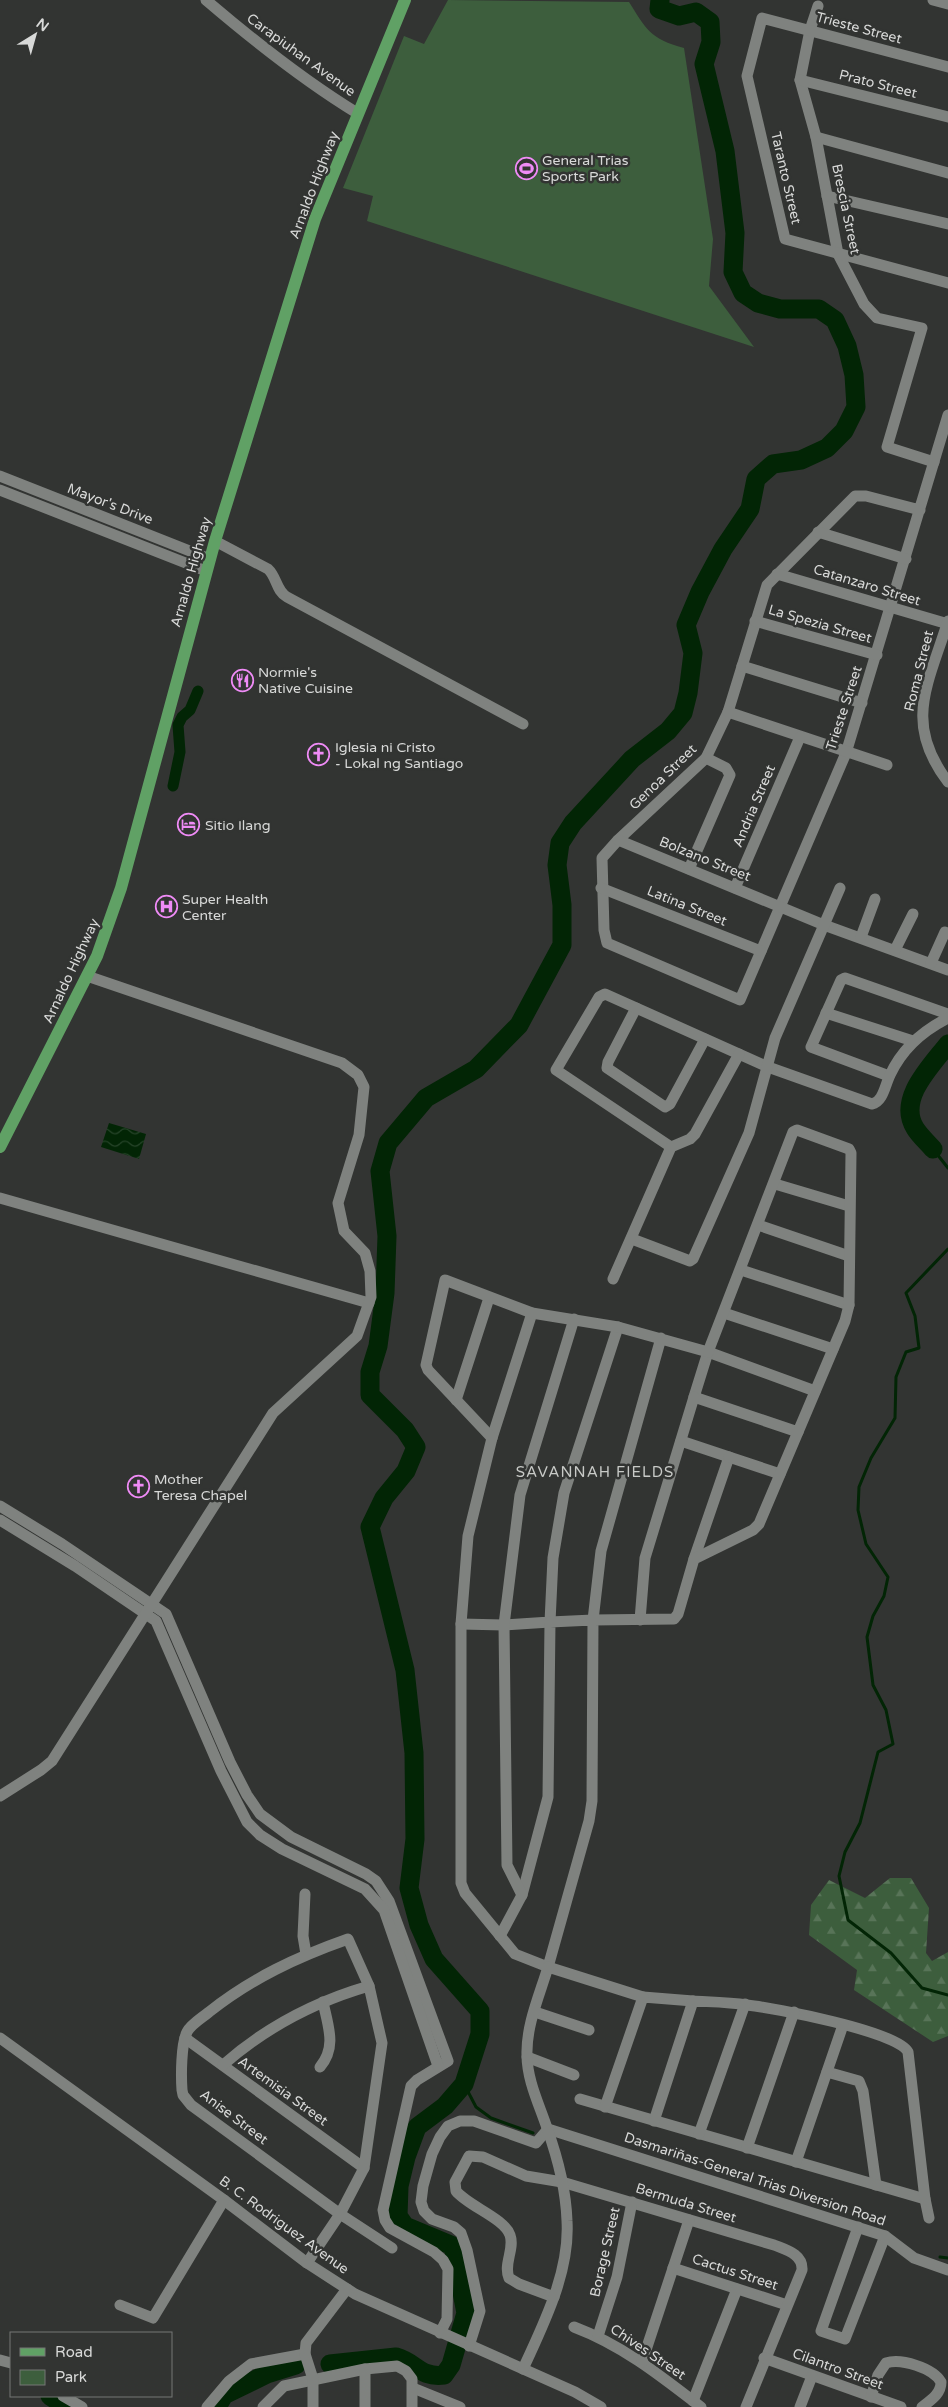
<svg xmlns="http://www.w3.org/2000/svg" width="948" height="2407" font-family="'Varela Round',sans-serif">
  <defs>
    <pattern id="forest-firs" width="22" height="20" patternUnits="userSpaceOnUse" patternTransform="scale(1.25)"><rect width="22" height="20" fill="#3d5e3d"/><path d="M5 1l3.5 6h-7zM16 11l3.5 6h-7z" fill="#587458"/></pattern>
    <pattern id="water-waves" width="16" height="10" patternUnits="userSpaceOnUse" patternTransform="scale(1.25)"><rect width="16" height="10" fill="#022505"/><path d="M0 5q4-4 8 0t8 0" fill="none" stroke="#264429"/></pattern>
  </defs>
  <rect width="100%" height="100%" fill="#323432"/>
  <path fill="url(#forest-firs)" d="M890,1878h21l18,30 -3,45 6,8 16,-9v84l-15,6 -79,-52 3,-20 -48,-35 2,-30 18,-25 36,18z"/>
  <path fill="#3d5e3d" d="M448,0l181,2c17,27 21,37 55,46l29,191 -4,47 45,61 -387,-126 6,-25 -30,-8 61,-152 20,8z"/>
  <path fill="url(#water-waves)" d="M109,1123l37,11 -7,25 -38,-12z"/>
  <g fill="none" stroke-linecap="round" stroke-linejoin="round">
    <g stroke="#022505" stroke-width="3">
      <path d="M933,1149l15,19"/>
      <path d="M948,1249l-42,44 9,23 4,32 -13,4 -10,25 -1,41 -24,40 -12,29 -1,23 8,34 22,33 -4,19 -11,20 -6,21 6,48 13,25 7,34 -15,8 -18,71 -15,29 -6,24 9,44 43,33 31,35 26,7"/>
      <path d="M464,2084l12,23 15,11 42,15"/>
      <path d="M940,2257l8,1"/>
    </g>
    <path stroke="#022505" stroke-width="11" d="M173,786l7,-34 -2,-27 4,-8 8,-7 8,-19"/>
    <g stroke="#022505" stroke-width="19">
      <path d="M933,1149c-6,-7 -14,-14 -18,-21 -18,-29 16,-62 33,-84"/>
      <path d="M330,2364l66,-7c21,6 24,21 48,18l7,-10 15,-52 -13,-67 -48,-20 -7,-10 1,-30 7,-29 11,-30 28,-21 19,-22 16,-50v-23l-46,-52 -15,-34 -10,-37 6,-49 -1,-86 -9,-83 -35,-143 14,-29 22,-27 10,-24 -11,-17 -35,-35v-23l8,-26 7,-53 2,-57 -7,-65 8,-28 38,-45 50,-29 43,-44 43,-80v-40l-5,-40 3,-22 13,-20 59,-64 36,-28 15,-18 5,-20 5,-40 -7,-28 14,-33 23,-43 27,-40 6,-30 17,-15 28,-4 26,-12 17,-17 12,-24 -2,-32 -7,-29 -12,-26 -16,-11h-39l-22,-6 -15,-10 -10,-21 2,-39 -10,-82 -21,-87 7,-22 -1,-20 -14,-10 -17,4 -20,-7 1,-9"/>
      <path d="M50,2396l17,11"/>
      <path d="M217,2407l7,-12 43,-21 29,-9"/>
    </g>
    <g stroke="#7f827f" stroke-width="11">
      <path d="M206,0c48,41 97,80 151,113"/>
      <path d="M933,0l15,4"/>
      <path d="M818,6l-8,24 -10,50 16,57 22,117 26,50 13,14 45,10 -35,119 47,15"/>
      <path d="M948,67l-186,-49 -15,58 38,163 163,44"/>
      <path d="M800,80l148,37"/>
      <path d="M816,137l132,36"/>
      <path d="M827,196l121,28"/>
      <path d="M0,476l210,83"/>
      <path d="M0,490l206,81"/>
      <path d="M920,510l-54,-14h-11l-88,89 -39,127 -22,46 -88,82 -16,18 2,72 3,13 133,57 106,-247 102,-338"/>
      <path d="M818,532l88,27"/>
      <path d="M215,541l53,28c9,8 8,22 19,28l236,127"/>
      <path d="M777,574l171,50"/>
      <path d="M755,621l122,34"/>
      <path d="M948,621c-20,64 -45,102 0,161"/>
      <path d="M742,666l120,37"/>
      <path d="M728,712l159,53"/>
      <path d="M618,840l206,85 124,45"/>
      <path d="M689,869l41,-94 -4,-7 -20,-10"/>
      <path d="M601,888l160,63"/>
      <path d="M735,888l65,-151"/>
      <path d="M861,937l14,-38"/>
      <path d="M895,950l18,-36"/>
      <path d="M931,963l14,-31"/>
      <path d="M636,1008l-28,54 -1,6 58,39 5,-3 35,-65"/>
      <path d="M826,1013l87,28"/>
      <path d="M889,1076l-78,-29 30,-67 4,-2 103,36"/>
      <path d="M671,1147l-115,-77 43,-73 6,-3 163,73 104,37c11,-2 13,-19 18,-29 12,-26 32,-44 58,-57"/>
      <path d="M775,1184l74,22"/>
      <path d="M0,1198l369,105"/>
      <path d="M758,1225l91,31"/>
      <path d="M632,1239l58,22 3,-2 56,-126 26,-95 65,-150"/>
      <path d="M741,1270l108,35"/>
      <path d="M613,1279l58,-132 19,-8 5,-5 44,-80"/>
      <path d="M724,1313l109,36"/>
      <path d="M456,1400l33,-102"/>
      <path d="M798,1432l-104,-35 14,-45 107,39"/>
      <path d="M492,1438l40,-125"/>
      <path d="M681,1441l48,16 -35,102"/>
      <path d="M729,1457l51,17"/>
      <path d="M0,1506l62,38 104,70 64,148 17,33 13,19 31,23 75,37 10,7 13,20 59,160 -31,19 -6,6 -28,124 2,10 5,8 44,24 9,8 5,9 -1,50 -7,14"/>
      <path d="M0,1520l75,46 81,55 65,150 26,51 13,13 22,14 83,40 19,21 54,156"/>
      <path d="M640,1620l5,-62 49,-161"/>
      <path d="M461,1624l43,1 46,-3 3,-64 11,-65 54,-166"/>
      <path d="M0,1796l41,-26 11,-9 221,-348 84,-77 14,-39 -1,-26 -5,-18 -21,-22 -6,-28 21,-68 5,-48 -6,-12 -16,-12 -255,-87"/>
      <path d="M305,1894l-2,42 3,18"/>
      <path d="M522,1895l26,-98 2,-175 43,-2 -1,181 -3,20 -41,146 -33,-13 -50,-61 -4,-10v-259l7,-88 24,-98 -64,-68 -2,-5 19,-85 87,33 86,14 90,25 85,-220 4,-2 52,19 2,4 -2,152 -4,16 -86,203 -6,6 -59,29 -16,55 -4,5 -81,1 8,-69 60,-213"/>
      <path d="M500,1936l22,-41 -15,-30 -3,-240 16,-130 54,-176"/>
      <path d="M535,2012l54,18"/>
      <path d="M0,2038l224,162 83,63 48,31 220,98 26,15"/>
      <path d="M185,2038l179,130"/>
      <path d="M527,2057l47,18"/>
      <path d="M223,2065c43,-38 91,-63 146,-79"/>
      <path d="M320,2067c17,-20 8,-41 3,-65"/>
      <path d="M827,2072l32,9 4,10 13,94"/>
      <path d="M580,2099l345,100"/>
      <path d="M605,2107l38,-110 50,4"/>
      <path d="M654,2121l39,-120c18,1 36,1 54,4 27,3 150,26 161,47l17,147 4,19"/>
      <path d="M699,2134l46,-130"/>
      <path d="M747,2148l47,-136"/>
      <path d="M796,2162l47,-137"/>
      <path d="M858,2227l-37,104 24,8 40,-103"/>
      <path d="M307,2263l33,-49 24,-46 18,-125 -13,-57 -21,-47c-51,18 -96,39 -139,73 -7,6 -18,12 -22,20 -6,12 -6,44 -5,58l1,5 8,10 149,109 52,34"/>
      <path d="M673,2268l114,37"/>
      <path d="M554,2297l-35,-13 -10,-6c-6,-14 6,-29 1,-43 -6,-17 -42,-29 -54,-44l-1,-9 14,-26 14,1 43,19 36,6 212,63c12,5 29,9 28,25l-56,137"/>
      <path d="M120,2305l33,13 71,-118"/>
      <path d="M574,2327c48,18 87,49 127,80"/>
      <path d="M598,2336l19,-59 15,-75"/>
      <path d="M469,2346l11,-35 -13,-61 -6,-17 -7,-6 -22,-8 -8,-8 -3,-9 2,-16 9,-32 8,-17 8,-11 12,-5h14l62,22 12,-14 337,107 29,22 34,12"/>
      <path d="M764,2358l137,49"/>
      <path d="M0,2360l11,3"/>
      <path d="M642,2362l47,-142"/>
      <path d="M523,2369c21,-46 47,-97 44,-148 -1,-31 -10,-65 -20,-93 -8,-24 -20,-48 -20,-73 -1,-30 13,-61 21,-88l95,30"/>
      <path d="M413,2388l47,19"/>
      <path d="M63,2396l19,11"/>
      <path d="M871,2397l7,-22 8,-12c15,-5 47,5 55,19 0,12 -10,18 -19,25"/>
      <path d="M693,2401l44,-112"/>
      <path d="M207,2407l22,-26 22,-17 54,-10"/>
      <path d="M263,2407l21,-21 81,-17 32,-3 9,5 6,8v28"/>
      <path d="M313,2407v-28l-8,-25 1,-11 41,-54"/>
      <path d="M365,2407v-38"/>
      <path d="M800,2407l12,-31"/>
    </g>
    <path stroke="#60a165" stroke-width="12" d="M0,1147l97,-191 24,-68 94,-347 100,-322 90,-219"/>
  </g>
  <defs>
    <symbol id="stadium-ring" viewBox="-11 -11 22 22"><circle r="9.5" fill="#323432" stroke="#ef8bf6" stroke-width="1.5"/><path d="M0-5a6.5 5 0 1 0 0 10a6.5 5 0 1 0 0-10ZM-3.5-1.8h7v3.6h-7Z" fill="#ef8bf6"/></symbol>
    <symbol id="restaurant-ring" viewBox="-11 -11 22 22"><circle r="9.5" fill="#323432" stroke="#ef8bf6" stroke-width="1.5"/><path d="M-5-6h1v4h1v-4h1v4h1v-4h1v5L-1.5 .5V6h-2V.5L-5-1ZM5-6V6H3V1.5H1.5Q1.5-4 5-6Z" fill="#ef8bf6"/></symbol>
    <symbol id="church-ring" viewBox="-11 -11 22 22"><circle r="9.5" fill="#323432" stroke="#ef8bf6" stroke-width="1.5"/><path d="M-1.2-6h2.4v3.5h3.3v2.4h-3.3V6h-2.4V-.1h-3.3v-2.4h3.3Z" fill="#ef8bf6"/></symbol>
    <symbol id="hotel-ring" viewBox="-11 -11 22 22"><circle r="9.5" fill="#323432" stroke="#ef8bf6" stroke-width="1.5"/><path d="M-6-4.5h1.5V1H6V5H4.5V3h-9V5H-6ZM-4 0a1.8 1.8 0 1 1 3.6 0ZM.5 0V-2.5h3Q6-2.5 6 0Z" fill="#ef8bf6"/></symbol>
    <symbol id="hospital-ring" viewBox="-11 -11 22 22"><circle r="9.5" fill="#323432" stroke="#ef8bf6" stroke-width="1.5"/><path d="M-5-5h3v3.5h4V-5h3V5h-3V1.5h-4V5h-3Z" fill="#ef8bf6"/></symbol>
  </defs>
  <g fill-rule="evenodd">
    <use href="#stadium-ring" x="514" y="156" width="25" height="25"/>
    <use href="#restaurant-ring" x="230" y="668" width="25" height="25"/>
    <use href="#church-ring" x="306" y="742" width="25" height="25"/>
    <use href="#hotel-ring" x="176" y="812" width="25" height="25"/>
    <use href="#hospital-ring" x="154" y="894" width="25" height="25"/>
    <use href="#church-ring" x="126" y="1474" width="25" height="25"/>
  </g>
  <g text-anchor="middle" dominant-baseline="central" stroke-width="5" stroke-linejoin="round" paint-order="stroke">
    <g font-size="14" fill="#d8d9d8" stroke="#323432">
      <text transform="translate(859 28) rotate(15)">Trieste Street</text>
      <text transform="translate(301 55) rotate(36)">Carapiuhan Avenue</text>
      <text transform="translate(878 84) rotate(14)">Prato Street</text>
      <text transform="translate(786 178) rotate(77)">Taranto Street</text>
      <text transform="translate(314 185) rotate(-69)">Arnaldo Highway</text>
      <text transform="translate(846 209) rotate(78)">Brescia Street</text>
      <text transform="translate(110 504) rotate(21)">Mayor's Drive</text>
      <text transform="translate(191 572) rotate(-74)">Arnaldo Highway</text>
      <text transform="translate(867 585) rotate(17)">Catanzaro Street</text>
      <text transform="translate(820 624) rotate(16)">La Spezia Street</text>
      <text transform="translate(919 671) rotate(-76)">Roma Street</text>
      <text transform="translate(844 708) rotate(-72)">Trieste Street</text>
      <text transform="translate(663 777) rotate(-44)">Genoa Street</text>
      <text transform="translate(754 806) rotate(-67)">Andria Street</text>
      <text transform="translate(705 859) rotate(22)">Bolzano Street</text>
      <text transform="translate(687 906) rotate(22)">Latina Street</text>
      <text transform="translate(71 971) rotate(-65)">Arnaldo Highway</text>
      <text transform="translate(283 2091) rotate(36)">Artemisia Street</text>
      <text transform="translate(234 2117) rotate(37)">Anise Street</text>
      <text transform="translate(755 2179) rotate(18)">Dasmariñas-General Trias Diversion Road</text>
      <text transform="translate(686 2203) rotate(17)">Bermuda Street</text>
      <text transform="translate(284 2225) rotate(36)">B. C. Rodriguez Avenue</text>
      <text transform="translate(605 2252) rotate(-77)">Borage Street</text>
      <text transform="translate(735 2272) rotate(18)">Cactus Street</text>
      <text transform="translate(648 2352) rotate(34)">Chives Street</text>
      <text transform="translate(838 2369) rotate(20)">Cilantro Street</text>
    </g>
    <g font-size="14" fill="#d8d9d8" stroke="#323432" text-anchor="start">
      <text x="542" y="160">General Trias<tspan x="542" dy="16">Sports Park</tspan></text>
      <text x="258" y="672">Normie's<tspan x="258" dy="16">Native Cuisine</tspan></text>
      <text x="335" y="747">Iglesia ni Cristo<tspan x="335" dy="16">- Lokal ng Santiago</tspan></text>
      <text x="205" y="825">Sitio Ilang</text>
      <text x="182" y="899">Super Health<tspan x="182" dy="16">Center</tspan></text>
      <text x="154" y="1479">Mother<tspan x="154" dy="16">Teresa Chapel</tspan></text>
    </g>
    <g font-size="15" letter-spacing="1" fill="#c8cac7" stroke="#323432">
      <text x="595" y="1472">SAVANNAH FIELDS</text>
    </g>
  </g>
  <rect x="10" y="2332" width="162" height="65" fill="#323432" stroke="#747674"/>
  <rect x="20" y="2348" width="25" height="8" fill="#60a165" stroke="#747674"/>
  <text x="55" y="2357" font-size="15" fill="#d8d9d8">Road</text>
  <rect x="20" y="2370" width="25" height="15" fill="#3d5e3d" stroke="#747674"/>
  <text x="55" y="2382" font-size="15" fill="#d8d9d8">Park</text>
  <g transform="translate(35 35) rotate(37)" stroke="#323432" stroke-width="4" paint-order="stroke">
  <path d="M0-4L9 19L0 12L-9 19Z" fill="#d8d9d8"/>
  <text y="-8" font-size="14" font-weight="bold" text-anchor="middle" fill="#d8d9d8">N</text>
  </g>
</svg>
